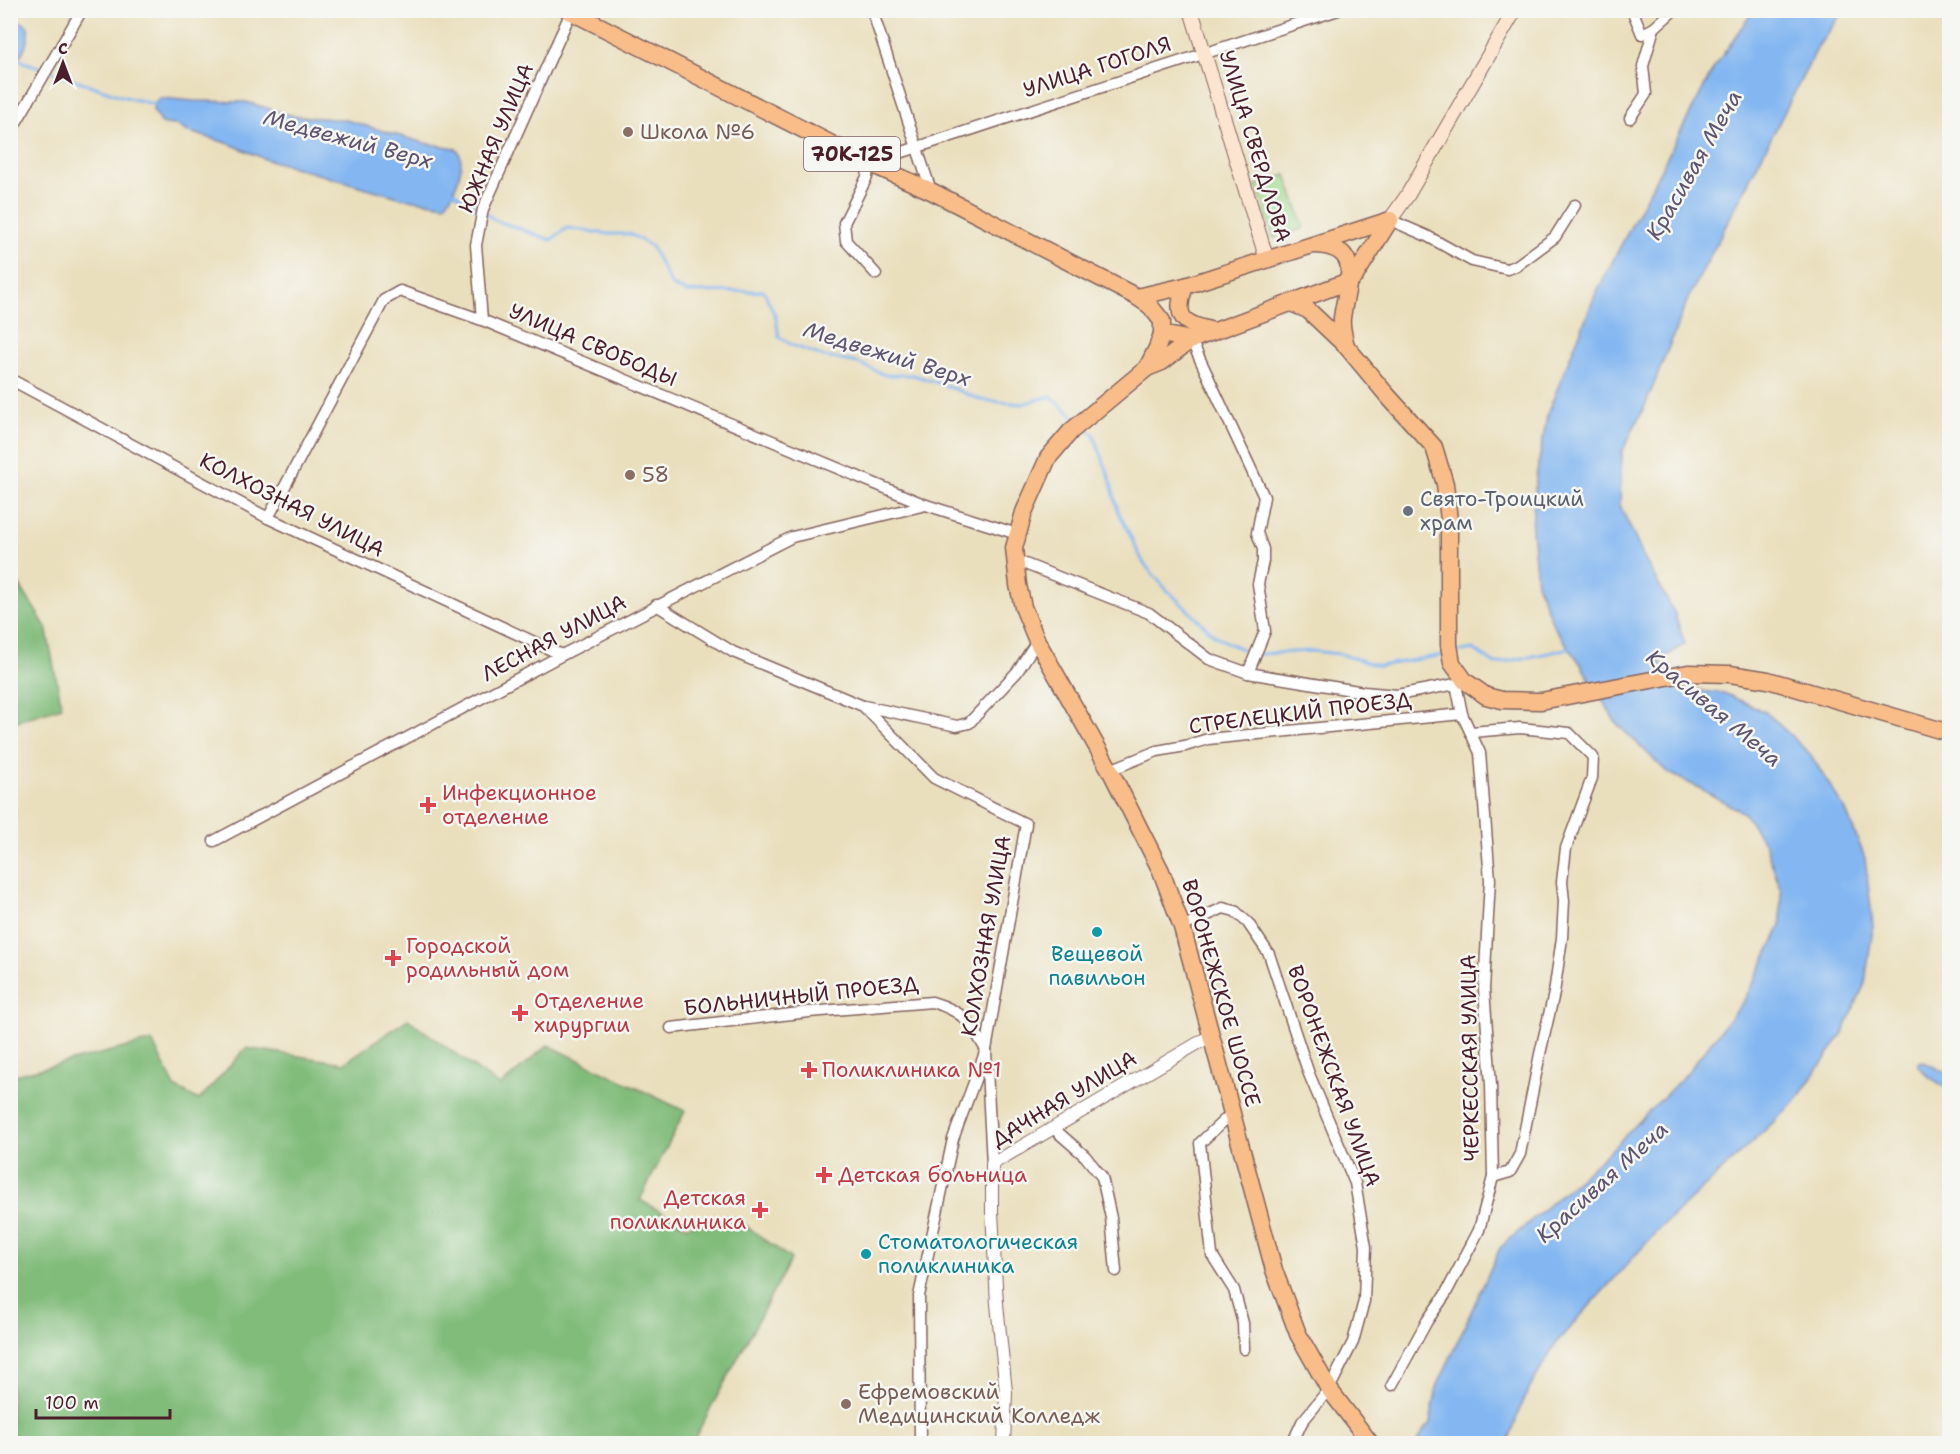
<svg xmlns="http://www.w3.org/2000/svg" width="1960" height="1454" font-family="'Shantell Sans',sans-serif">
  <rect width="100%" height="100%" fill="#f6f6f2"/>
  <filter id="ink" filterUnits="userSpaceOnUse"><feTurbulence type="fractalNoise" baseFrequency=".0167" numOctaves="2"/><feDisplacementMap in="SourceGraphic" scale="12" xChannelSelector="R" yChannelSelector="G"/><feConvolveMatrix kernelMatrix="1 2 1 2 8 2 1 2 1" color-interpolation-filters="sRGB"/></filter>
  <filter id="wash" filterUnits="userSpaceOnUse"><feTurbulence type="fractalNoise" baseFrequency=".008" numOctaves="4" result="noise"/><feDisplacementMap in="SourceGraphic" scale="24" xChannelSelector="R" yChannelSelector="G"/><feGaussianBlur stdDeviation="1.35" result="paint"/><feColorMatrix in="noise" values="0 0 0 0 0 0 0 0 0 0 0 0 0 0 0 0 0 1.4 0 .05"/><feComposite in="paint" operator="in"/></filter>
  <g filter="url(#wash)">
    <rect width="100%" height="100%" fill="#eadfbd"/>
    <path fill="#a2dc90" stroke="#767e5e" stroke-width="1.5" d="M1286,175l18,53 -30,10 -18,-53z"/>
    <g fill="#81bc7a" stroke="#666e52" stroke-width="1.5">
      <path d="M10,570l36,57 16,80 -51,16z"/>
      <path d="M408,1019l92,67 48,-41 137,66 -45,89 46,26 49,-8 56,41 -99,184h-681v-386l4,18 137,-34 23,46 24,13 47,-52 98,15z"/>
    </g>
    <g fill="#84b7f1" stroke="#676b8e" stroke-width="1.5">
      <path d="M1753,11h90l-24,34 -131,254 -40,100 -26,53 -2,53 25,55 29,52 11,32 -26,17 26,29 39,3 43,20 43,41 36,57 19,47 8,69 -8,56 -22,50 -48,69 -136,127 -103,114 -34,59 -14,41 -93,1 15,-21 7,-36 63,-139 110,-97 77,-78 58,-74 36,-73v-35l-16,-47 -21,-31 -43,-24 -34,-17 -51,-49 -36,-60 -26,-36 -17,-44 -5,-55 4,-51 12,-65 48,-119 119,-227z"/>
      <path d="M11,20l11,2 6,5c2,17 -7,29 -17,41z"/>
      <path d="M160,98l34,3 52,1 48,14 52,4 78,23 31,5 4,4c6,15 -4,41 -14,53l-43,-7 -137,-39 -35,-15 -44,-13 -10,-6 -12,-1 -4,-2 -7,-12 1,-6z"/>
      <path d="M1921,1061l28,13v16l-21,-14 -10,-10v-3z"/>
    </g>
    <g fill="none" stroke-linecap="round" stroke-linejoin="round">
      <g stroke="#84b7f1" stroke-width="3">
        <path d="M10,57l111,39 36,9"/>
        <path d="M451,190l29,20"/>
        <path d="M485,213l10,7 56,20 16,-12 41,6h22l21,12 21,40 15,6 77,-1 12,27 3,19 15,9 31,11 33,6 27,12h28l32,10 36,15 41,4 29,-8 27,24"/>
        <path d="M1085,426l9,9 16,44 8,32 26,53 22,25 48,46 16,9 22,9"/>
        <path d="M1456,652l17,-3 22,15 58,-12 19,-5"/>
        <path d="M1258,654l54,-3 28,3 39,12 65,-11"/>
      </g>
    </g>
  </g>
  <g filter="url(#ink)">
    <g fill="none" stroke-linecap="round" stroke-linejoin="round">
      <defs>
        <g id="minor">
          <path d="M872,10l59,181"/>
          <path d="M1630,10l3,2 9,22 12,-6"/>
          <path d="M1630,118l16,-24 -3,-28 11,-38 20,-18"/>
          <path d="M10,133l72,-123"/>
          <path d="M1390,220l37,16 45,25 35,8 9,-3 39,-29 20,-32"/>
          <path d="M876,274l-30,-33 -2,-18 23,-46 2,-14 469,-153"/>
          <path d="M482,320l-6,-75 7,-36 88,-197 5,-1"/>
          <path d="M1191,340l73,157 -7,36 6,16v12l-5,23 7,47 -17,42"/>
          <path d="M10,379l258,139 294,137"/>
          <path d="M268,518l116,-218 16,-9 82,29 444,185 91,29"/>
          <path d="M1015,560l134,53 60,46 39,14 116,19 33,3 59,-11"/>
          <path d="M656,605l77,47 130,54 71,72 92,46 -40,226 6,114"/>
          <path d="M864,706l93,20 12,-3 48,-51 20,-31"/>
          <path d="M1471,732l49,-4 49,5 24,24 -1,21 -26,70 -4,34 2,19 -2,37 -8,55 -14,61 -20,100 -10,18 -17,5"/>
          <path d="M1110,770l47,-19 28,-5 23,-7 254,-25"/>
          <path d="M214,841l348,-186 230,-118 134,-32"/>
          <path d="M1182,927l41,-19 12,3 13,12 21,31 40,120 46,109 11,64 -2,54 -11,41 -24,47 -27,33 -10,22"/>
          <path d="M671,1028l138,-16 123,-10c33,10 38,20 54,48l-33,89 -34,157 1,148"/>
          <path d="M1233,1112l-33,31 12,112 22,35 9,33 1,26"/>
          <path d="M1053,1128l32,28 17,21 9,41 5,53"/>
          <path d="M1392,1385l35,-64 18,-26 34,-65 14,-53 -2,-92 -7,-96 6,-109 -10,-127 -18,-39 -6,-30 9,-3"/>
        </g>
        <path id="tertiary" d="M1004,1444l2,-52 -9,-88 -5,-92v-48l220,-129"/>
        <g id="secondary">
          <path d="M1191,10l76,250"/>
          <path d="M1390,220l17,-24 108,-186"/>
        </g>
        <g id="primary">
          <path d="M568,10l301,153 62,28 206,106 13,9 12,15v13l-5,14 -10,20 -76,63 -23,27 -24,54 -10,36 4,37 5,22 14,34 73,129 51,101 21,56 92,343 24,64 31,55 42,55"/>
          <path d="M1315,245c51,2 31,40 27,73 -1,9 2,19 4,28"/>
          <path d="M1185,286c-11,32 -3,38 29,45"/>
          <path d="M1137,297l48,-11 205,-66"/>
          <path d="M1291,303l17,7 38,36 40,48 48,53 11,37 4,36v125l3,18 13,18 21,15 16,4 39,1 147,-28 42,1 38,6 182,53"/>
          <path d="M1162,334l29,6 158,-59 6,-5 35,-56"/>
          <path d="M1147,368l15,-6 29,-22"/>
        </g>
      </defs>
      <use href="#minor" stroke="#82625e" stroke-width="13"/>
      <use href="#tertiary" stroke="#82625e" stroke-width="14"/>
      <use href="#secondary" stroke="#82625e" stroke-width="16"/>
      <use href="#primary" stroke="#82625e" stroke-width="19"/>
      <use href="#minor" stroke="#fff" stroke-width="10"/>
      <use href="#tertiary" stroke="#fff" stroke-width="12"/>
      <use href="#secondary" stroke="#fce5d0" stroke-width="14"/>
      <use href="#primary" stroke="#f8bd89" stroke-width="16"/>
    </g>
  </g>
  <g fill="#8d6e63" stroke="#f6f6f2" stroke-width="2">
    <circle cx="628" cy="132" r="6"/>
    <circle cx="630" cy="475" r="6"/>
    <circle cx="846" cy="1404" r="6"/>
  </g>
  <circle fill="#6b7280" stroke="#f6f6f2" stroke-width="2" cx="1408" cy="511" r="6"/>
  <g fill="#e0444e" stroke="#f6f6f2" stroke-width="2">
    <path d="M425 796h6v6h6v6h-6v6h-6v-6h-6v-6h6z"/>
    <path d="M390 949h6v6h6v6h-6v6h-6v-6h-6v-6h6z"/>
    <path d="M517 1004h6v6h6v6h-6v6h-6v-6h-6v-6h6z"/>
    <path d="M806 1061h6v6h6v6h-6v6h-6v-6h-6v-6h6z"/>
    <path d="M821 1166h6v6h6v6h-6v6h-6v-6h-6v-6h6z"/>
    <path d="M757 1201h6v6h6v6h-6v6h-6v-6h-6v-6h6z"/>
  </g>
  <g fill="#0f9aa8" stroke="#f6f6f2" stroke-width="2">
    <circle cx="1097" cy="932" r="6"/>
    <circle cx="866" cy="1254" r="6"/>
  </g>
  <g text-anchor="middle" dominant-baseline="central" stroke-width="5" stroke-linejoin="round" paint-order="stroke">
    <rect fill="#f6f6f2" stroke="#7e6067" stroke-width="1.5" x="804" y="137" width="96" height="34" rx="4.5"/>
    <g font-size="20" font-weight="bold" fill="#4a1f2b">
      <text x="852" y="154">70К-125</text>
    </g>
    <g font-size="21" fill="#4a1f2b" stroke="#f6f6f2">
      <text transform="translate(1097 67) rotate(-18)">УЛИЦА ГОГОЛЯ</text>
      <text transform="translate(496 138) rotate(-67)">ЮЖНАЯ УЛИЦА</text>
      <text transform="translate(1255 146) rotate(73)">УЛИЦА СВЕРДЛОВА</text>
      <text transform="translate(593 345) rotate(23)">УЛИЦА СВОБОДЫ</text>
      <text transform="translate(292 505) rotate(27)">КОЛХОЗНАЯ УЛИЦА</text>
      <text transform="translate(554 638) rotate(-28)">ЛЕСНАЯ УЛИЦА</text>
      <text transform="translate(1300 713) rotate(-7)">СТРЕЛЕЦКИЙ ПРОЕЗД</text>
      <text transform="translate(986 936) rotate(-80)">КОЛХОЗНАЯ УЛИЦА</text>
      <text transform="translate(1221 993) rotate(74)">ВОРОНЕЖСКОЕ ШОССЕ</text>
      <text transform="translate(801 996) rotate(-6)">БОЛЬНИЧНЫЙ ПРОЕЗД</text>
      <text transform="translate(1470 1058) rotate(-91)">ЧЕРКЕССКАЯ УЛИЦА</text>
      <text transform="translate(1334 1076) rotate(70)">ВОРОНЕЖСКАЯ УЛИЦА</text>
      <text transform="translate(1064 1099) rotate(-31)">ДАЧНАЯ УЛИЦА</text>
    </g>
    <g font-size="21" fill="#785e54" stroke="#f6f6f2" text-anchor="start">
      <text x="640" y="132">Школа №6</text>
      <text x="642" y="475">58</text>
      <text x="858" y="1392">Ефремовский<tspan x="858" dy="24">Медицинский Колледж</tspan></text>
    </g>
    <g font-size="21" fill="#5b616d" stroke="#f6f6f2" text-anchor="start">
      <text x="1420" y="499">Свято-Троицкий<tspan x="1420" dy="24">храм</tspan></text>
    </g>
    <g font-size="21" fill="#be3a42" stroke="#f6f6f2" text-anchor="start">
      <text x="442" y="793">Инфекционное<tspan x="442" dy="24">отделение</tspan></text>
      <text x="406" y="946">Городской<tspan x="406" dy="24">родильный дом</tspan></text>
      <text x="534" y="1001">Отделение<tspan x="534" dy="24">хирургии</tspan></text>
      <text x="822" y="1070">Поликлиника №1</text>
      <text x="838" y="1175">Детская больница</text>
      <text x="746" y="1198" text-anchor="end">Детская<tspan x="746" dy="24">поликлиника</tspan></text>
    </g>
    <g font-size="21" fill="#0d838f" stroke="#f6f6f2">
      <text x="1097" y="954">Вещевой<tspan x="1097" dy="24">павильон</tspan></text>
      <text x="878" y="1242" text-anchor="start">Стоматологическая<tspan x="878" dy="24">поликлиника</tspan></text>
    </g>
    <g font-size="22" font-style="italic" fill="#5e5470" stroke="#f6f6f2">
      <text transform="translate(348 139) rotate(15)">Медвежий Верх</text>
      <text transform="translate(1694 165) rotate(-60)">Красивая Меча</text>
      <text transform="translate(887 354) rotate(17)">Медвежий Верх</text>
      <text transform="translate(1714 708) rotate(40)">Красивая Меча</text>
      <text transform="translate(1602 1182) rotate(-42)">Красивая Меча</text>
    </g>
  </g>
  <rect width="1960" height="1454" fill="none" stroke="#f6f6f2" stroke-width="36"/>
  <g transform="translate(63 63)" stroke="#f6f6f2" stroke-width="4.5" paint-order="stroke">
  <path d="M0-4.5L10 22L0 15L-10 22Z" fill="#4a1f2b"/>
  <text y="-9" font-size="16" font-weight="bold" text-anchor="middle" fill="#4a1f2b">С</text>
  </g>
  <path d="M36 1409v9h134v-9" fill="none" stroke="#4a1f2b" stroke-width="3"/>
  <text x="45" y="1409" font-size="18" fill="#4a1f2b" stroke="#f6f6f2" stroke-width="4.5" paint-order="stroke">100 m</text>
</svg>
